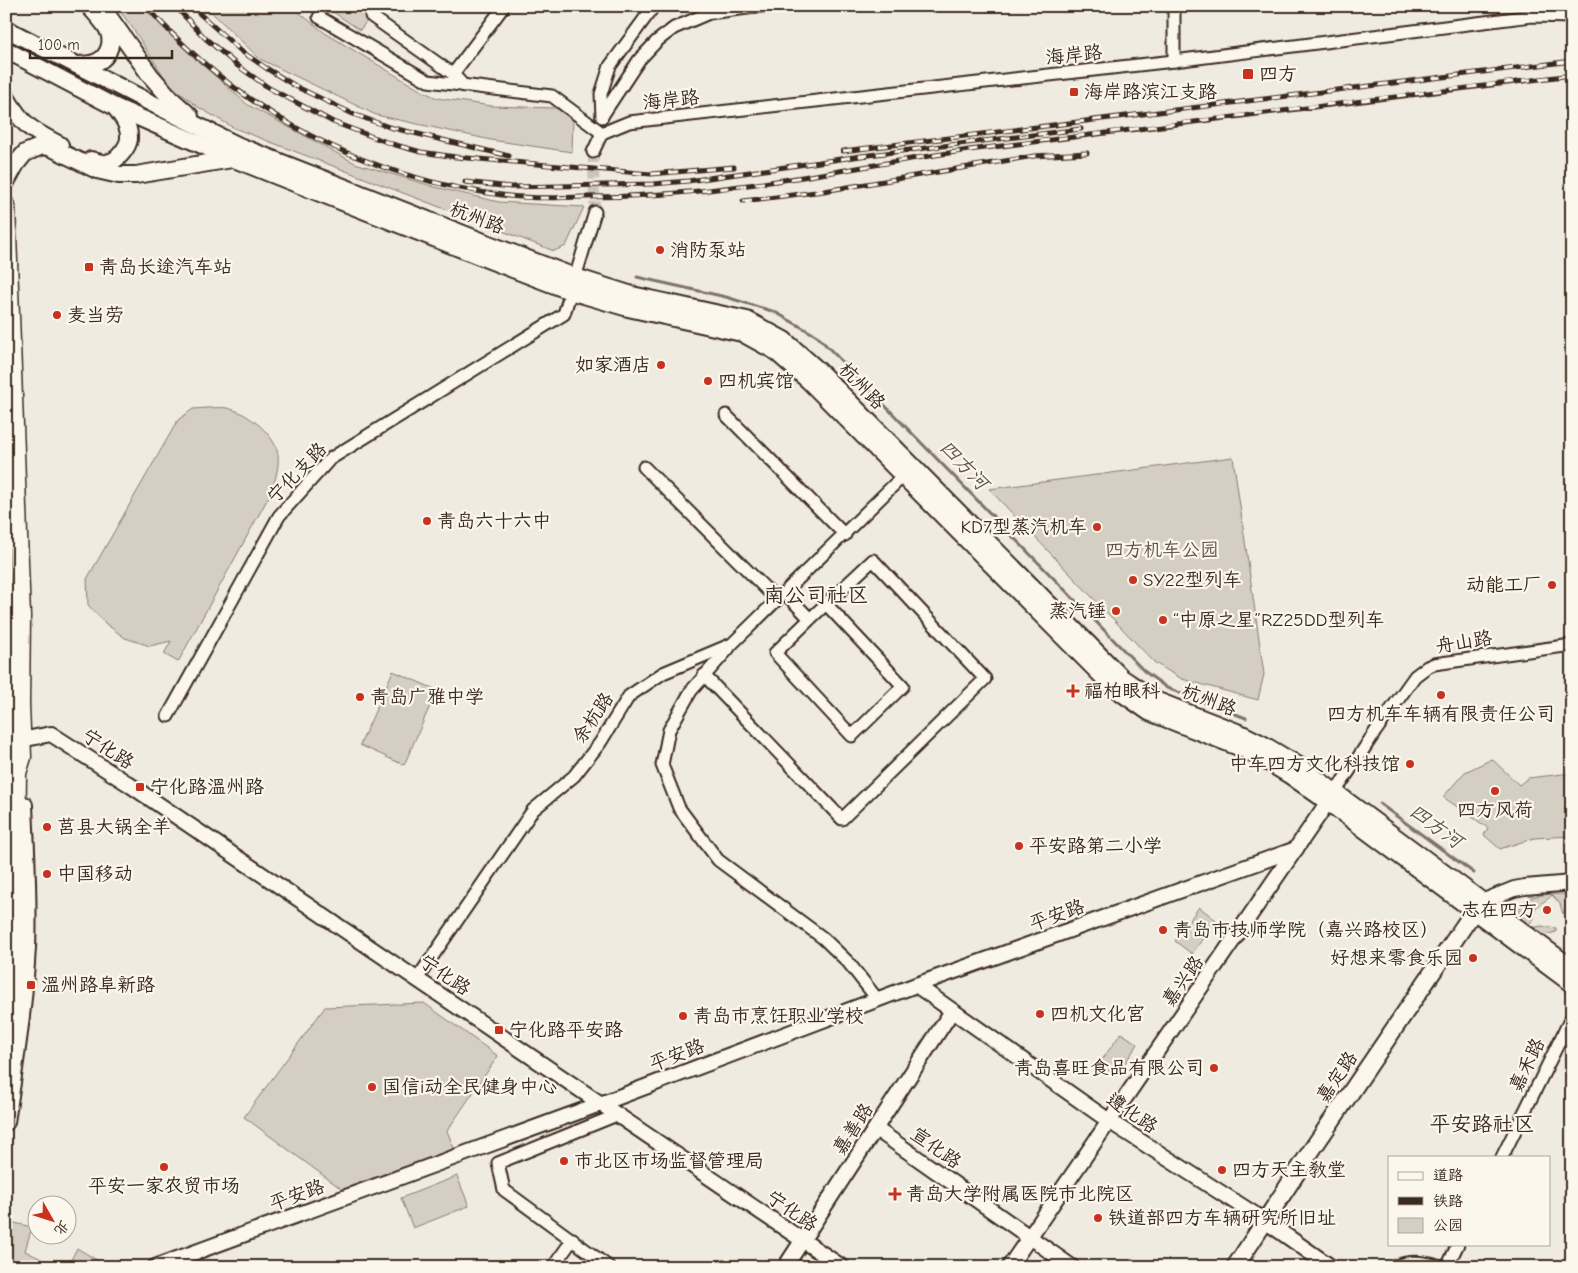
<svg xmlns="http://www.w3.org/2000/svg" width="1578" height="1273" font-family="'Comic Neue','LXGW WenKai TC',sans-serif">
  <rect width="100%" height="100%" fill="#f0ebe0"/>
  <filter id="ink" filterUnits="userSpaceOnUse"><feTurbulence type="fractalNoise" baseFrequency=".02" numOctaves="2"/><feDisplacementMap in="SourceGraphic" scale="10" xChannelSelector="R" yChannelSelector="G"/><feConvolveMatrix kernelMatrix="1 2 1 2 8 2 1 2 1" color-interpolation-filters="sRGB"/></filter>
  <g filter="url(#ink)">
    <g fill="#d5cec3" stroke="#887c70">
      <path d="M116,6h30l49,52 53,47 107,58 80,24 64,15 85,5 -18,39 -12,5 -320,-123 -36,-21 -30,-24 -36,-56z"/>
      <path d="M205,6h86l34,27 95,57 17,8 55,8 64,2 17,11 -1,33 -81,-12 -115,-25 -116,-56z"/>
      <path d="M324,6h54l-18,24z"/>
      <path d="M207,408c6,0 14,-1 20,0 19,4 44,23 50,42 4,12 -2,28 -4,39l-95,173 -14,-8 7,-13 -21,5 -25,-8 -19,-14 -18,-19 -1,-26 91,-159 15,-11z"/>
      <path d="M1233,457l31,217 -6,26 -76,-21 -27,-16 -166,-174z"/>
      <path d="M393,671l44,19 -33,75 -44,-20z"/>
      <path d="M1492,759l27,26 9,-7 44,-5v63l-38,2 -34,11 -16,-14 4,-7 -45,-31 22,-25z"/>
      <path d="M1572,894l-9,20 -3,-10 -8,-9c-6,7 -14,8 -19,17l1,7 -6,6 -9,-9c-1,-26 35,-21 53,-22z"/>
      <path d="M1199,907l17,13 -24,34 -17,-13z"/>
      <path d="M1541,926l15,2v4l-14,4 -10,-8z"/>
      <path d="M424,1003l74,53 -51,75 8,20 -112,39 -99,-73 81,-110z"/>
      <path d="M1121,1033l17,11 -22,32 -17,-12z"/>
      <path d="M457,1176l12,30 -56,22 -12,-30z"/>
      <path d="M6,1221l26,6 -7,24 33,16 12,-5 7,-14 31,19h-102z"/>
    </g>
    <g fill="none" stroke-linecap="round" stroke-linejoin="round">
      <g stroke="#7f7367" stroke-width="3">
        <path d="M637,277l89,20 49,15 42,24 327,335 23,17 79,30"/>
        <path d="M1380,804l94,69"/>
      </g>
      <path stroke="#ccc4b9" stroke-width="11" stroke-dasharray="11 5.5" stroke-linecap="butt" d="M593,152l2,60"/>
      <defs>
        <g id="minor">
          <path d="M378,6l-7,10 82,58 11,12"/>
          <path d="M1174,6v55"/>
          <path d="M319,17l109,64 124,15 50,37"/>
          <path d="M453,74l51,-68"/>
          <path d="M602,116l37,-56 18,-19 17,-13 35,-15 54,-7"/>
          <path d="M602,117l-1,-23 9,-28 44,-60"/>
          <path d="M593,152l9,-19 27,-11 545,-61 358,-45 40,1"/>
          <path d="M726,415l119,120"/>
          <path d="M644,467l133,133"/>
          <path d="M810,619l-35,34 77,83 51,-50 -77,-82"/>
          <path d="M729,648l-38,43 -22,39 -7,35 17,43 39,52 105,78 25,24 30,38"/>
          <path d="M704,675l138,144 143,-140 -112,-119 -63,59 -25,-26"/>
          <path d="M168,716l111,-200 51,-57 234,-145 31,-102"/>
          <path d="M1336,791l39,-59 40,-56 12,-9 7,-3 138,-19"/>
          <path d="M417,979l116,-169 41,-34 26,-33 29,-47 34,-23 69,-29 176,-173"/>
          <path d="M1502,1157l70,-141"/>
          <path d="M553,1267l20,-28"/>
          <path d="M609,1267l-105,-77 -6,-27 119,-48"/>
          <path d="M1447,1267l11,-23"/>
        </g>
        <g id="tertiary">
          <path d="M21,740l30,-6 76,49 715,484"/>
          <path d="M1484,901l30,-12 11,-2 47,-4"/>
          <path d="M916,985l193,136 156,100 66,46"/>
          <path d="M876,1129l196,138"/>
          <path d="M155,1267l445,-163 316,-119 380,-136"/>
          <path d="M785,1267l167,-256"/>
          <path d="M1009,1267l325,-474"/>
          <path d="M1397,1267c13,-5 26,-4 39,0"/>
        </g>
        <g id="secondary">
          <path d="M101,6l49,69 21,24 19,17"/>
          <path d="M6,29l139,71 94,46 260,102 76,29 57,18 115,25 37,20 35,31 303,307 33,22 87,34 22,11 37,22 271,201"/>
          <path d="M6,50l109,57 119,52 258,102 78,30 58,17 114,25 33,18 34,30 304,306 36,25 87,34 22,10 33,20 37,26 244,182"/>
          <path d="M77,65c7,0 14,0 20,-3 13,-6 17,-22 10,-34 -5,-8 -12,-15 -18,-22"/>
          <path d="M6,97c17,29 25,33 54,48"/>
          <path d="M91,160c6,2 13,5 19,2 8,-2 18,-15 19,-23 1,-13 -7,-23 -14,-32"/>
          <path d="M6,182l10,-18 9,-11 17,-7 10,2 45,22 22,5h17l96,-16"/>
          <path d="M6,1122c9,-58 18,-117 21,-175 2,-48 -1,-94 -3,-142"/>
          <path d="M1235,1267l74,-113 165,-243 6,-6"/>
        </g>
        <g id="primary">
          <path d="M6,206l15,411 -1,87 2,53 -5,16 -2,152 -9,94"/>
          <path d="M6,647l2,137"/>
        </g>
      </defs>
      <use href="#minor" stroke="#3b2a1e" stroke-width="15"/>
      <use href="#tertiary" stroke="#3b2a1e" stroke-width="18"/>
      <use href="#secondary" stroke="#3b2a1e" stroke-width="20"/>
      <use href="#primary" stroke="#3b2a1e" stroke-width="21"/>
      <use href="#minor" stroke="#fbf7ec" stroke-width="11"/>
      <use href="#tertiary" stroke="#fbf7ec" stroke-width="14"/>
      <use href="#secondary" stroke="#fbf7ec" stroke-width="16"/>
      <use href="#primary" stroke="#fbf7ec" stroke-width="18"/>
      <defs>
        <g id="rail">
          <path d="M146,6c96,108 220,173 363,190 24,3 50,2 75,1 55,0 109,-4 164,-12 77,-10 153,-26 229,-36 198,-25 396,-51 595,-74"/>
          <path d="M175,6l30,32 33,28 31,22 64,34 59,22 29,8 35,5 195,17 83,-7"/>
          <path d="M191,6l50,45 25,17 31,19 56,27 36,13 120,29"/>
          <path d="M843,151l729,-90"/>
          <path d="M465,182l46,5 142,-3 35,-3 173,-25 220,-27"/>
          <path d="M743,201l81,-10 210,-35 53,-3"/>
        </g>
      </defs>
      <use href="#rail" stroke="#3b2a1e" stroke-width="5"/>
      <use href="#rail" stroke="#fbf7ec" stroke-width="3" stroke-dasharray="9" stroke-linecap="butt"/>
    </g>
  </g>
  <g fill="#c8321e" stroke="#fbf7ec" stroke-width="2">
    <rect x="1242" y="68" width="12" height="12" rx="2.5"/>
    <rect x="1069" y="87" width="10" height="10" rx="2.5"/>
    <circle cx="660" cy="250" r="5"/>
    <rect x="84" y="262" width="10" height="10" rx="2.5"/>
    <circle cx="57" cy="315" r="5"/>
    <circle cx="661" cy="365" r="5"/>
    <circle cx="708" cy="381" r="5"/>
    <circle cx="427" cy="521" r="5"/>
    <circle cx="1097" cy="527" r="5"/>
    <circle cx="1133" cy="580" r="5"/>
    <circle cx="1552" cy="585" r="5"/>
    <circle cx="1116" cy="611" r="5"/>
    <circle cx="1163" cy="620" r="5"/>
    <path d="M1070.5 683.5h5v5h5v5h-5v5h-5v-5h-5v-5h5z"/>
    <circle cx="1441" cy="695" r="5"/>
    <circle cx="360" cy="697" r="5"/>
    <circle cx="1410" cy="764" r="5"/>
    <rect x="135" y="782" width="10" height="10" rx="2.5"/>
    <circle cx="1495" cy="791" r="5"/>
    <circle cx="47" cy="827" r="5"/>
    <circle cx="1019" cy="846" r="5"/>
    <circle cx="47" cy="874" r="5"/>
    <circle cx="1547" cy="910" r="5"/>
    <circle cx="1163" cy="930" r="5"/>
    <circle cx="1473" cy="958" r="5"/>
    <rect x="26" y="980" width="10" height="10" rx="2.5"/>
    <circle cx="1040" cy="1014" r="5"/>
    <circle cx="683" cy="1016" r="5"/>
    <rect x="494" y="1025" width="10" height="10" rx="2.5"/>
    <circle cx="1214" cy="1068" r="5"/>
    <circle cx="372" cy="1087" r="5"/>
    <circle cx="564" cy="1161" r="5"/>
    <circle cx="164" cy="1167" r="5"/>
    <circle cx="1222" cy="1170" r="5"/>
    <path d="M892.5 1186.5h5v5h5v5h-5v5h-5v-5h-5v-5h5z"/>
    <circle cx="1098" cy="1218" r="5"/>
  </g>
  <g text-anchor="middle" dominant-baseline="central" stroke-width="4.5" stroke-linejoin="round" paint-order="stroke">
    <g font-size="19" fill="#3b2a1e" stroke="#fbf7ec">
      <text transform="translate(1074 55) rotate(-6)">海岸路</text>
      <text transform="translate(671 100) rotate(-6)">海岸路</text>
      <text transform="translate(477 218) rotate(21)">杭州路</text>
      <text transform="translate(862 386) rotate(46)">杭州路</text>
      <text transform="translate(297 473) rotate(-46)">宁化支路</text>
      <text transform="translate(1464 642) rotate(-9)">舟山路</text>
      <text transform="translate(1209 700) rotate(21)">杭州路</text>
      <text transform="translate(593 718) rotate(-56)">余杭路</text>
      <text transform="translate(108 749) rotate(33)">宁化路</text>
      <text transform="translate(1057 915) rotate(-20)">平安路</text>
      <text transform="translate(445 975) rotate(34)">宁化路</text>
      <text transform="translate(1183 981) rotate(-55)">嘉兴路</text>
      <text transform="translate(677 1055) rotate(-21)">平安路</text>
      <text transform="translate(1527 1065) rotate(-64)">嘉禾路</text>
      <text transform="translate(1337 1077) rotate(-56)">嘉定路</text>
      <text transform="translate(1132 1113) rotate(34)">遵化路</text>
      <text transform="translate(853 1129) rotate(-57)">嘉善路</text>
      <text transform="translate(936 1148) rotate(35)">宣化路</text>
      <text transform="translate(297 1195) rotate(-20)">平安路</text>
      <text transform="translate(792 1211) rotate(34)">宁化路</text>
    </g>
    <g font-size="19" fill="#3b2a1e" stroke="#fbf7ec" text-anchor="start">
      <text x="1259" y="74">四方</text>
      <text x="1084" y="92">海岸路滨江支路</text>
      <text x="670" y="250">消防泵站</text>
      <text x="99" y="267">青岛长途汽车站</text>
      <text x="67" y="315">麦当劳</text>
      <text x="651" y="365" text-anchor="end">如家酒店</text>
      <text x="718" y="381">四机宾馆</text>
      <text x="437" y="521">青岛六十六中</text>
      <text x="1087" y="527" text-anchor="end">KD7型蒸汽机车</text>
      <text x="1143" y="580">SY22型列车</text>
      <text x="1542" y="585" text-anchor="end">动能工厂</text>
      <text x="1106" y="611" text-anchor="end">蒸汽锤</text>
      <text x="1173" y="620">“中原之星”RZ25DD型列车</text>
      <text x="1084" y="691">福柏眼科</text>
      <text x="370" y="697">青岛广雅中学</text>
      <text x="1441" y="714" text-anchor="middle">四方机车车辆有限责任公司</text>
      <text x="1400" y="764" text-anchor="end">中车四方文化科技馆</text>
      <text x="150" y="787">宁化路温州路</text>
      <text x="1495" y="810" text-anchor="middle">四方风荷</text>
      <text x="57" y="827">莒县大锅全羊</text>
      <text x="1029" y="846">平安路第二小学</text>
      <text x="57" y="874">中国移动</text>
      <text x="1537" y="910" text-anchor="end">志在四方</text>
      <text x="1173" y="930">青岛市技师学院（嘉兴路校区）</text>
      <text x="1463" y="958" text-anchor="end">好想来零食乐园</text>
      <text x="41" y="985">温州路阜新路</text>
      <text x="1050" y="1014">四机文化宫</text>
      <text x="693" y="1016">青岛市烹饪职业学校</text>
      <text x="509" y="1030">宁化路平安路</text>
      <text x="1204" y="1068" text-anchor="end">青岛喜旺食品有限公司</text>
      <text x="382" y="1087">国信i动全民健身中心</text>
      <text x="574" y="1161">市北区市场监督管理局</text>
      <text x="1232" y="1170">四方天主教堂</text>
      <text x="164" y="1186" text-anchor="middle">平安一家农贸市场</text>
      <text x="906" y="1194">青岛大学附属医院市北院区</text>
      <text x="1108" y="1218">铁道部四方车辆研究所旧址</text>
    </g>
    <g font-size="19" fill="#625347" stroke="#fbf7ec">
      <text x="1162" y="550">四方机车公园</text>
    </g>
    <g font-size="20" font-style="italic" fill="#635448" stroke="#fbf7ec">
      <text transform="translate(964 465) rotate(46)">四方河</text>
      <text transform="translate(1436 826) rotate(36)">四方河</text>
    </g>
    <g font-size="21" fill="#3b2a1e" stroke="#fbf7ec">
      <text x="816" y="595">南公司社区</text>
      <text x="1482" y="1124">平安路社区</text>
    </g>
  </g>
  <rect width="1578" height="1273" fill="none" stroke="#fbf7ec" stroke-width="25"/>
  <rect x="12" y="12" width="1553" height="1248" fill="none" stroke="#3b2a1e" stroke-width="2" filter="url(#ink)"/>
  <rect x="1388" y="1156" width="162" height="90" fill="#fbf7ec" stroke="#aea59a"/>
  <rect x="1398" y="1172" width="25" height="8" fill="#fbf7ec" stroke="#aea59a"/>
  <text x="1433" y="1180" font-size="15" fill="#3b2a1e">道路</text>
  <rect x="1398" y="1197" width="25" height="8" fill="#3b2a1e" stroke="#aea59a"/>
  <text x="1433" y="1206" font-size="15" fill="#3b2a1e">铁路</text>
  <rect x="1398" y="1218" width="25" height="15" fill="#d5cec3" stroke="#aea59a"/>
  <text x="1433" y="1230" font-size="15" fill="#3b2a1e">公园</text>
  <g transform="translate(52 1220) rotate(129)"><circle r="24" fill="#fbf7ec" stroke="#aea59a"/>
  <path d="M0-4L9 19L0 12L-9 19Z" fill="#c8321e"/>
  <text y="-8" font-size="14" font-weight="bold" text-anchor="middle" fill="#3b2a1e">北</text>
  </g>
  <path d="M30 50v8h142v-8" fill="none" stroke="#3b2a1e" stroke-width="2.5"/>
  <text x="38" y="50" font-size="15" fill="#3b2a1e" stroke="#fbf7ec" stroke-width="4" paint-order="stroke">100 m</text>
</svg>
